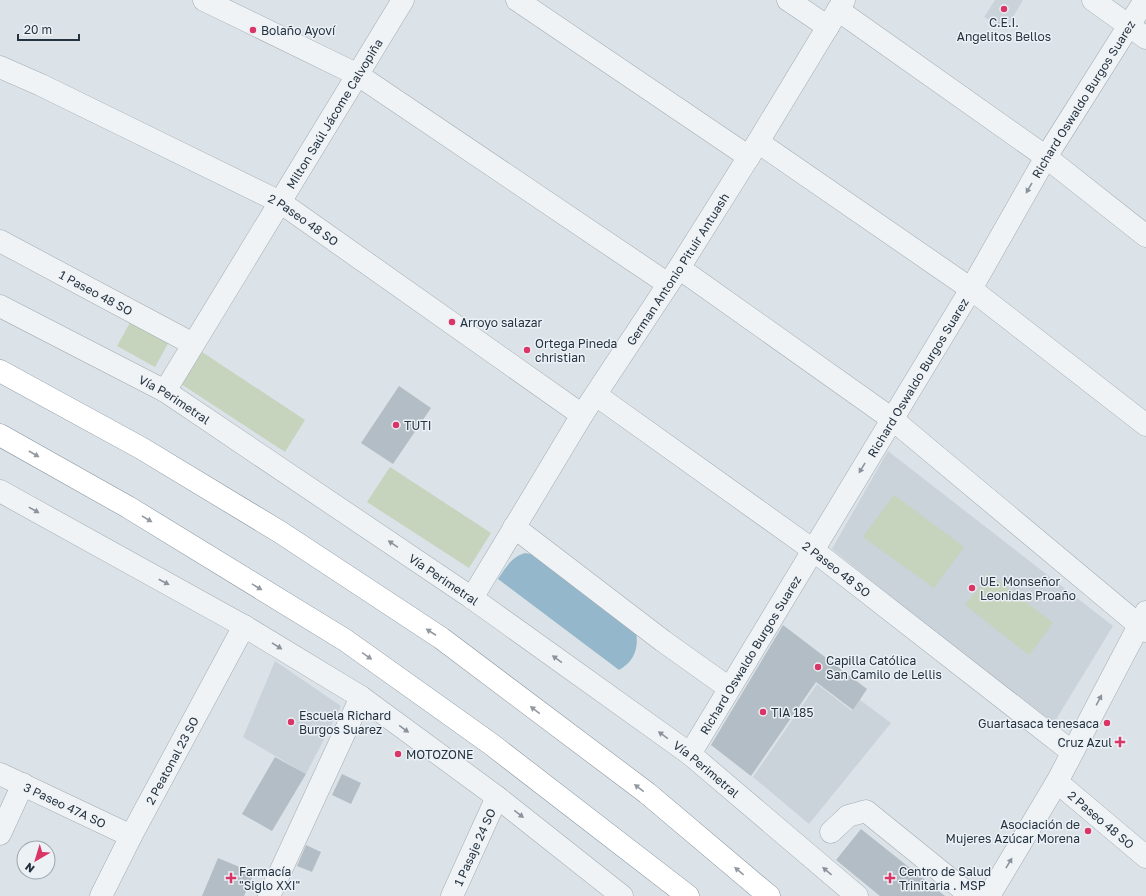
<svg xmlns="http://www.w3.org/2000/svg" width="1146" height="896" font-family="'Golos Text',sans-serif">
  <rect width="100%" height="100%" fill="#dce3e8"/>
  <g fill="#cad2da">
    <path d="M995,0h28l-17,29 -22,-12z"/>
    <path d="M888,451l225,175 -61,100 -220,-177z"/>
    <path d="M275,661l66,45 -35,68 -63,-37z"/>
    <path d="M817,684l35,27 8,-11 31,23 -82,101 -56,-47z"/>
  </g>
  <g fill="#c6d3bd">
    <path d="M132,319l38,21 -15,27 -38,-21z"/>
    <path d="M202,352l103,68 -20,32 -104,-68z"/>
    <path d="M390,467l101,66 -22,35 -102,-66z"/>
    <path d="M894,495l70,52 -30,41 -71,-51z"/>
    <path d="M990,574l63,49 -24,32 -64,-50z"/>
  </g>
  <path fill="#94b7cc" d="M525,553l11,2 100,77c3,16 -2,30 -17,38l-121,-91c7,-10 13,-22 27,-26z"/>
  <g fill="#b3bdc5">
    <path d="M399,386l32,22 -38,56 -32,-21z"/>
    <path d="M783,625l84,64 -14,21 -37,-28 -65,94 -40,-31z"/>
    <path d="M275,757l31,17 -34,57 -30,-17z"/>
    <path d="M342,774l19,9 -10,21 -19,-9z"/>
    <path d="M861,829l84,67h-65l-44,-36z"/>
    <path d="M306,845l15,7 -9,20 -15,-6z"/>
    <path d="M218,858l36,15 -10,23h-42z"/>
  </g>
  <g fill="none" stroke-linecap="round" stroke-linejoin="round">
    <defs>
      <g id="minor">
        <path d="M204,0l154,75 310,209"/>
        <path d="M517,0l232,157"/>
        <path d="M788,0l40,27"/>
        <path d="M1093,0l53,38"/>
        <path d="M838,10l208,147 100,79"/>
        <path id="s1" d="M0,67l41,18 239,117 302,213"/>
        <path d="M758,142l213,147 175,136"/>
        <path id="s2" d="M0,241l193,103"/>
        <path d="M679,268l213,151 254,212"/>
        <path id="s3" d="M0,306l165,85 307,207 218,156 167,142"/>
        <path id="s4" d="M165,391l238,-391"/>
        <path id="s5" d="M596,395l217,155 259,202"/>
        <path d="M0,491l244,135 117,71 136,100 125,99"/>
        <path d="M514,527l149,114 66,47"/>
        <path id="s6" d="M472,598l110,-183 97,-147 79,-126 86,-142"/>
        <path id="s7" d="M690,754l281,-465 75,-132 99,-157"/>
        <path id="s8" d="M0,774l131,62"/>
        <path id="s9" d="M1057,782l89,75"/>
        <path d="M831,832l17,-16 18,-5 105,85"/>
        <path d="M0,834l23,-50"/>
        <path id="s10" d="M101,896l30,-60 113,-210"/>
        <path d="M269,896l92,-199"/>
        <path id="s11" d="M452,896l45,-99"/>
        <path d="M989,896l68,-114 89,-170"/>
      </g>
      <g id="highway">
        <path d="M0,371l141,77 139,84 161,106 206,155 122,103"/>
        <path d="M0,435l128,72 217,133 146,104 197,152"/>
      </g>
    </defs>
    <use href="#minor" stroke="#a1abb2" stroke-width="23"/>
    <use href="#highway" stroke="#8392a0" stroke-width="23"/>
    <use href="#minor" stroke="#eff3f6" stroke-width="22"/>
    <use href="#highway" stroke="#fff" stroke-width="22"/>
  </g>
  <defs><path id="oneway-solid" d="M-6-.8H1V-3.2L6.5 0L1 3.2V.8H-6Z"/></defs>
  <g fill="#8a939b">
    <use href="#oneway-solid" transform="translate(1029 188) rotate(120)"/>
    <use href="#oneway-solid" transform="translate(862 468) rotate(121)"/>
    <use href="#oneway-solid" transform="translate(34 510) rotate(29)"/>
    <use href="#oneway-solid" transform="translate(393 544) rotate(-146)"/>
    <use href="#oneway-solid" transform="translate(164 582) rotate(28)"/>
    <use href="#oneway-solid" transform="translate(277 646) rotate(32)"/>
    <use href="#oneway-solid" transform="translate(557 659) rotate(-144)"/>
    <use href="#oneway-solid" transform="translate(1099 700) rotate(-62)"/>
    <use href="#oneway-solid" transform="translate(404 729) rotate(36)"/>
    <use href="#oneway-solid" transform="translate(663 735) rotate(-144)"/>
    <use href="#oneway-solid" transform="translate(519 814) rotate(38)"/>
    <use href="#oneway-solid" transform="translate(1009 863) rotate(-59)"/>
    <use href="#oneway-solid" transform="translate(827 871) rotate(-140)"/>
  </g>
  <g fill="#9299a0">
    <use href="#oneway-solid" transform="translate(34 454) rotate(30)"/>
    <use href="#oneway-solid" transform="translate(147 519) rotate(31)"/>
    <use href="#oneway-solid" transform="translate(257 587) rotate(31)"/>
    <use href="#oneway-solid" transform="translate(431 632) rotate(-147)"/>
    <use href="#oneway-solid" transform="translate(367 656) rotate(35)"/>
    <use href="#oneway-solid" transform="translate(535 710) rotate(-143)"/>
    <use href="#oneway-solid" transform="translate(639 788) rotate(-143)"/>
    <use href="#oneway-solid" transform="translate(739 871) rotate(-140)"/>
  </g>
  <g fill="#d93566" stroke="#ecf1f6" stroke-width="1.5">
    <circle cx="1004" cy="9" r="4"/>
    <circle cx="253" cy="30" r="4"/>
    <circle cx="452" cy="322" r="4"/>
    <circle cx="527" cy="350" r="4"/>
    <circle cx="396" cy="425" r="4"/>
    <circle cx="972" cy="588" r="4"/>
    <circle cx="818" cy="667" r="4"/>
    <circle cx="763" cy="712" r="4"/>
    <circle cx="291" cy="722" r="4"/>
    <circle cx="1107" cy="723" r="4"/>
    <path d="M1118 736h4v4h4v4h-4v4h-4v-4h-4v-4h4z"/>
    <circle cx="398" cy="754" r="4"/>
    <circle cx="1088" cy="831" r="4"/>
    <path d="M229 872h4v4h4v4h-4v4h-4v-4h-4v-4h4z"/>
    <path d="M888 872h4v4h4v4h-4v4h-4v-4h-4v-4h4z"/>
  </g>
  <g text-anchor="middle" dominant-baseline="central" stroke-width="3" stroke-linejoin="round" paint-order="stroke">
    <g font-size="12" fill="#253340" stroke="#ecf1f6" text-anchor="start">
      <text x="1004" y="22" text-anchor="middle">C.E.I.<tspan x="1004" dy="14">Angelitos Bellos</tspan></text>
      <text x="261" y="30">Bolaño Ayoví</text>
      <text x="460" y="322">Arroyo salazar</text>
      <text x="535" y="343">Ortega Pineda<tspan x="535" dy="14">christian</tspan></text>
      <text x="404" y="425">TUTI</text>
      <text x="980" y="581">UE. Monseñor<tspan x="980" dy="14">Leonidas Proaño</tspan></text>
      <text x="826" y="660">Capilla Católica<tspan x="826" dy="14">San Camilo de Lellis</tspan></text>
      <text x="771" y="712">TIA 185</text>
      <text x="299" y="715">Escuela Richard<tspan x="299" dy="14">Burgos Suarez</tspan></text>
      <text x="1099" y="723" text-anchor="end">Guartasaca tenesaca</text>
      <text x="1112" y="742" text-anchor="end">Cruz Azul</text>
      <text x="406" y="754">MOTOZONE</text>
      <text x="1080" y="824" text-anchor="end">Asociación de<tspan x="1080" dy="14">Mujeres Azúcar Morena</tspan></text>
      <text x="239" y="871">Farmacía<tspan x="239" dy="14">"Siglo XXI"</tspan></text>
      <text x="899" y="871">Centro de Salud<tspan x="899" dy="14">Trinitaria . MSP</tspan></text>
    </g>
    <g font-size="12" fill="#253340" stroke="#ecf1f6">
      <text stroke="none"><textPath href="#s7" startOffset="764">Richard Oswaldo Burgos Suarez</textPath></text>
      <text stroke="none"><textPath href="#s4" startOffset="325">Milton Saúl Jácome Calvopiña</textPath></text>
      <text stroke="none"><textPath href="#s1" startOffset="340">2 Paseo 48 SO</textPath></text>
      <text stroke="none"><textPath href="#s6" startOffset="388">German Antonio Pituir Antuash</textPath></text>
      <text stroke="none"><textPath href="#s2" startOffset="109">1 Paseo 48 SO</textPath></text>
      <text stroke="none"><textPath href="#s7" startOffset="440">Richard Oswaldo Burgos Suarez</textPath></text>
      <text stroke="none"><textPath href="#s3" startOffset="198">Vía Perimetral</textPath></text>
      <text stroke="none"><textPath href="#s5" startOffset="297">2 Paseo 48 SO</textPath></text>
      <text stroke="none"><textPath href="#s3" startOffset="522">Vía Perimetral</textPath></text>
      <text stroke="none"><textPath href="#s7" startOffset="116">Richard Oswaldo Burgos Suarez</textPath></text>
      <text stroke="none"><textPath href="#s10" startOffset="153">2 Peatonal 23 SO</textPath></text>
      <text stroke="none"><textPath href="#s3" startOffset="846">Vía Perimetral</textPath></text>
      <text stroke="none"><textPath href="#s8" startOffset="72">3 Paseo 47A SO</textPath></text>
      <text stroke="none"><textPath href="#s9" startOffset="58">2 Paseo 48 SO</textPath></text>
      <text stroke="none"><textPath href="#s11" startOffset="54">1 Pasaje 24 SO</textPath></text>
    </g>
  </g>
  <g transform="translate(36 860) rotate(218)"><circle r="19" fill="#ecf1f6" stroke="#9ca5ad"/>
  <path d="M0-3L7 15L0 10L-7 15Z" fill="#d93566"/>
  <text y="-6" font-size="11" font-weight="bold" text-anchor="middle" fill="#253340">N</text>
  </g>
  <path d="M18 34v6h61v-6" fill="none" stroke="#253340" stroke-width="2"/>
  <text x="24" y="34" font-size="12" fill="#253340" stroke="#ecf1f6" stroke-width="3" paint-order="stroke">20 m</text>
</svg>
